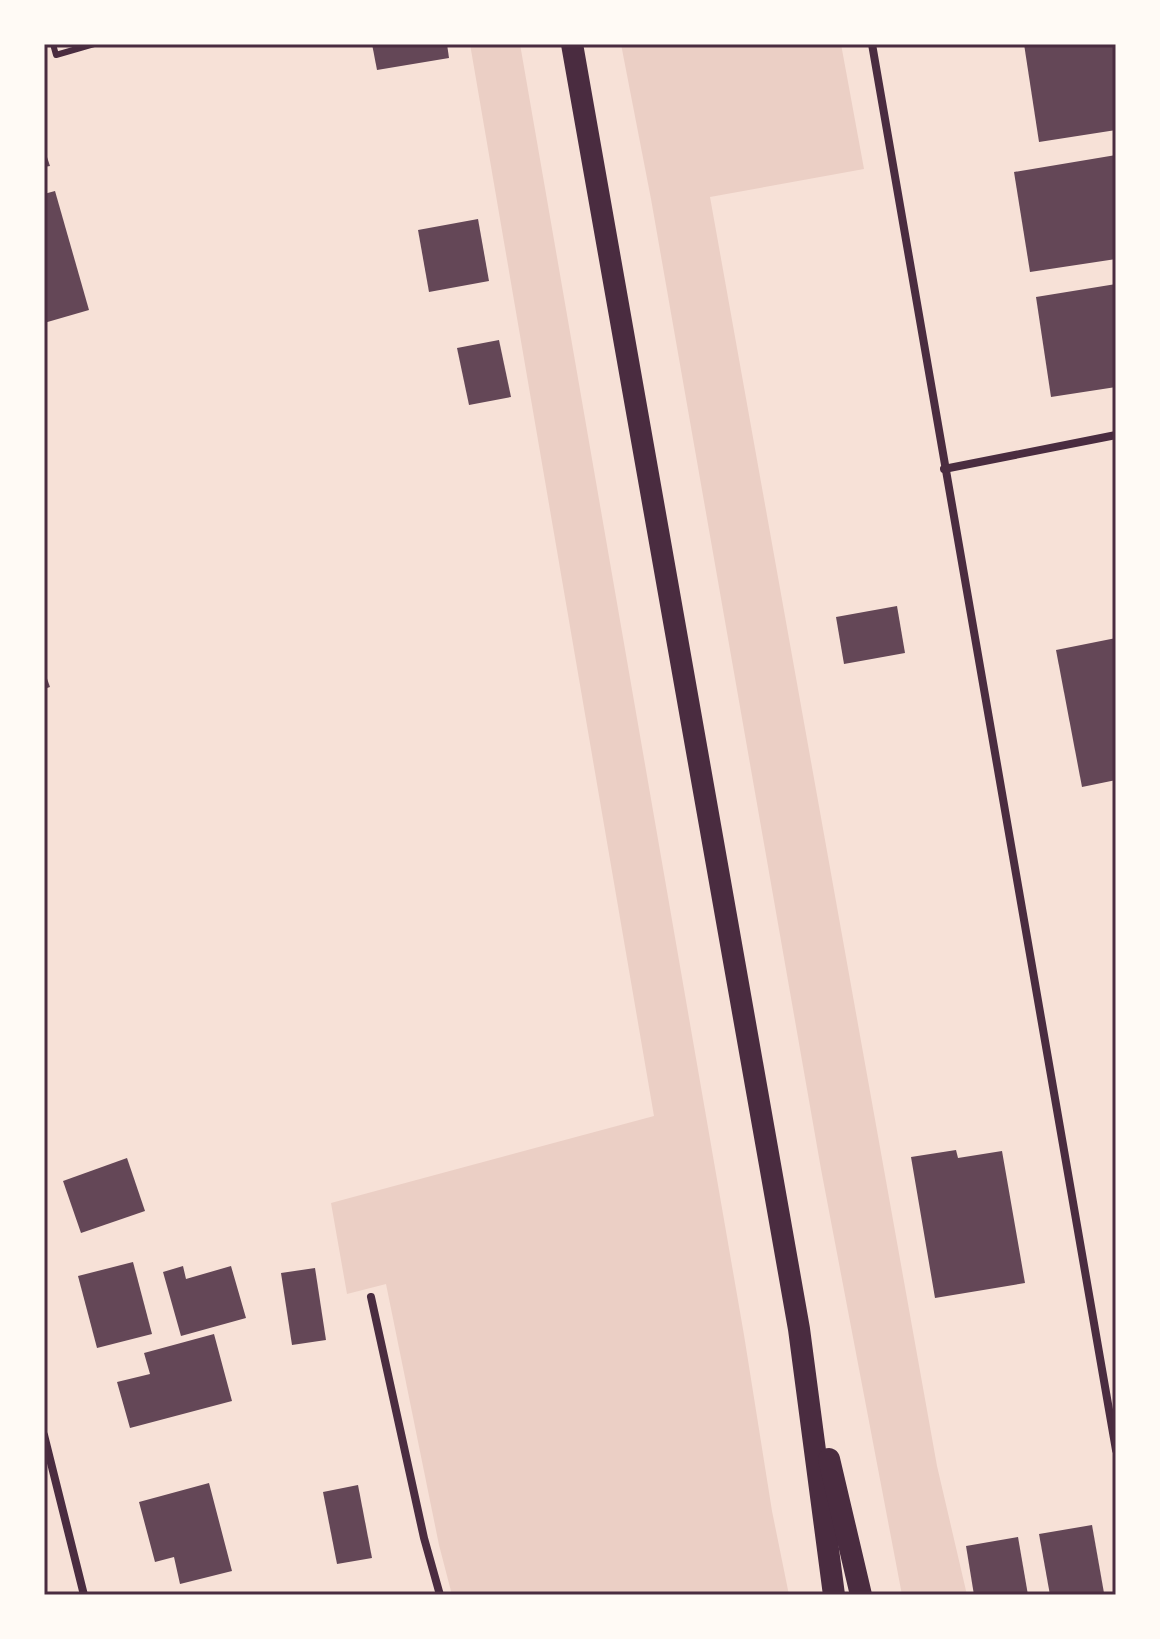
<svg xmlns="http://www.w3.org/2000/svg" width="1160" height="1639" font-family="Mulish,sans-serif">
  <rect width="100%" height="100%" fill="#f7e1d7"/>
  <g fill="#ebcfc5">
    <path d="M470,44h50l224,1291 28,176 17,84h-337l-13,-50 -53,-261 -39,10 -16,-91 323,-87z"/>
    <path d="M621,44h220l23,125 -154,28 227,1269 30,129h-65l-81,-426 -170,-970z"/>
  </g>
  <g fill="#644757">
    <path d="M372,44h75l2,14 -72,12z"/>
    <path d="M1024,44h92v86l-77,12z"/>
    <path d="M44,148l6,18 -6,1z"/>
    <path d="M1116,155v104l-86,13 -16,-100z"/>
    <path d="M55,191l34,119 -45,13v-129z"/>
    <path d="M478,219l11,62 -60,11 -11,-62z"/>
    <path d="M1116,284v103l-65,10 -15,-100z"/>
    <path d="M499,340l12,57 -42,8 -12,-57z"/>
    <path d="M897,606l8,47 -61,11 -8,-47z"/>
    <path d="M1116,638v142l-34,7 -26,-137z"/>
    <path d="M44,670l6,17 -6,2z"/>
    <path d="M956,1150l2,8 44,-7 23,132 -90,15 -24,-141z"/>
    <path d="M127,1158l18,53 -64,22 -18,-52z"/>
    <path d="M133,1262l19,72 -55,14 -19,-72z"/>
    <path d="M183,1266l3,13 45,-13 15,52 -65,18 -18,-64z"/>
    <path d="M315,1268l11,72 -34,5 -11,-72z"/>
    <path d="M214,1334l18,67 -102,27 -13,-46 33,-8 -6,-21z"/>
    <path d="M209,1483l23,88 -52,13 -6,-27 -19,5 -16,-60z"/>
    <path d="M358,1485l14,73 -35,6 -14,-72z"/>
    <path d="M1092,1525l12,68 -13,2h-41l-11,-61z"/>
    <path d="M1018,1537l10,58h-54l-8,-49z"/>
  </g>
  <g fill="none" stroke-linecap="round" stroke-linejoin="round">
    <path stroke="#4a2c40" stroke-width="6" d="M53,44l3,11 38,-11"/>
    <g stroke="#4a2c40" stroke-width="8">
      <path d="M872,44l244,1406"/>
      <path d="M944,469l172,-34"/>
      <path d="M371,1297l53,241 16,57"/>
      <path d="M44,1435l40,160"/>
    </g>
    <g stroke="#4a2c40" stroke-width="22">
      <path d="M572,44l227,1285 35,266"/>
      <path d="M829,1459l32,136"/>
    </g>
  </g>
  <rect width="1160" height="1639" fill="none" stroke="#fffaf5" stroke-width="92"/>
  <rect x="46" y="46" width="1068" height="1547" fill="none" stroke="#4a2c40" stroke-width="3"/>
</svg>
